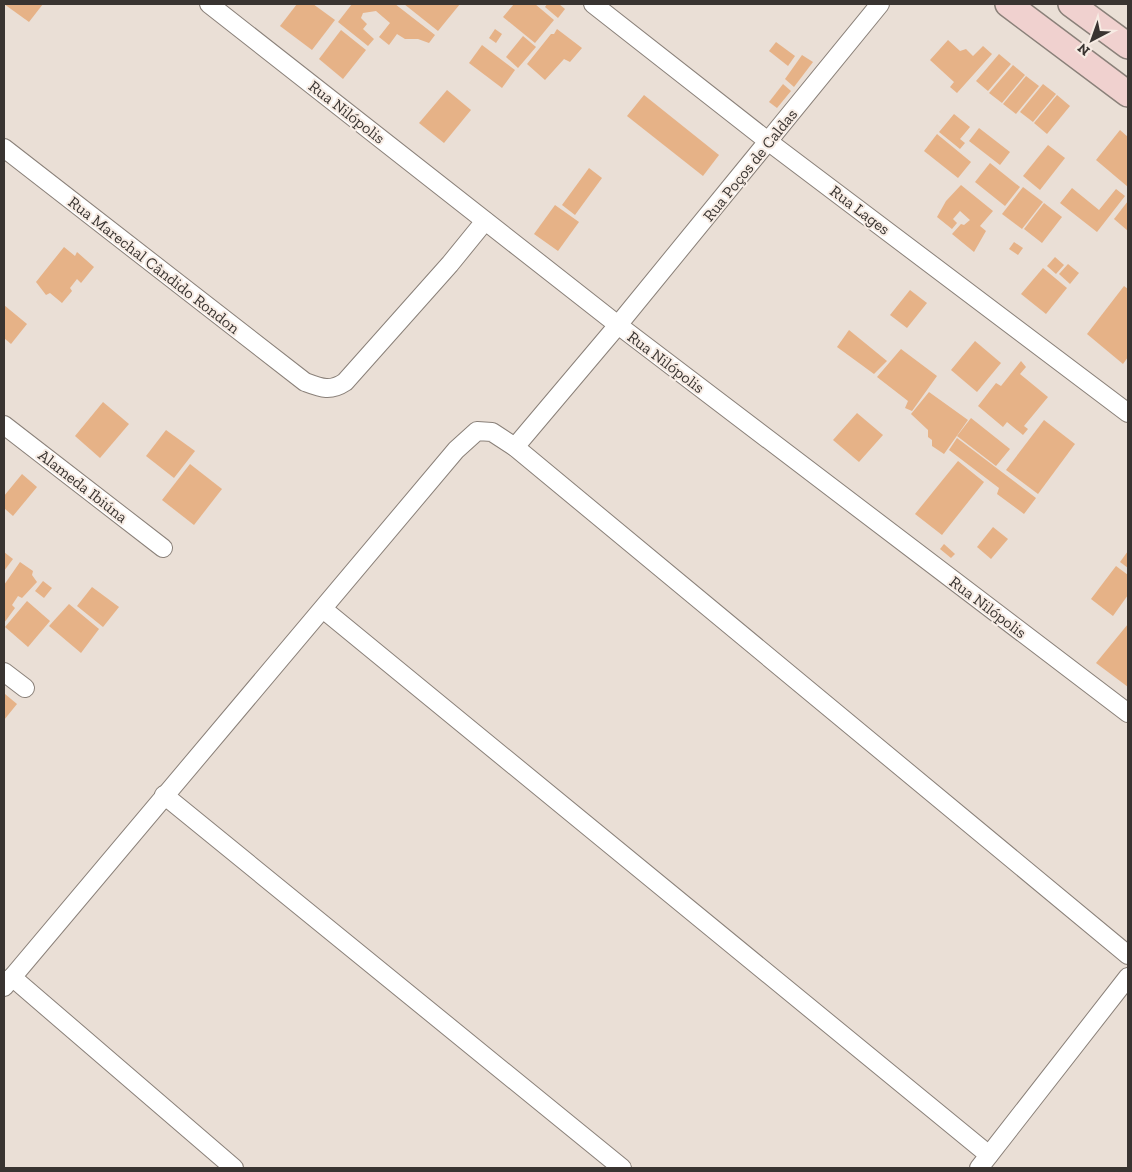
<svg xmlns="http://www.w3.org/2000/svg" width="1132" height="1172" font-family="'Zilla Slab',serif">
  <rect width="100%" height="100%" fill="#eadfd6"/>
  <g fill="#e6b287">
    <path d="M4,4h39l-14,18z"/>
    <path d="M297,4h16l22,16 -23,30 -32,-24z"/>
    <path d="M352,4h43l40,31 -6,8 -11,-4h-13l-8,-5 -8,11 -10,-8 11,-14 -14,-12 -13,2 -2,5 6,6 -4,5 11,10 -6,7 -30,-24z"/>
    <path d="M404,4h56l-22,27z"/>
    <path d="M514,4h21l19,16 -19,23 -32,-26z"/>
    <path d="M547,4h12l6,5 -7,9 -13,-11z"/>
    <path d="M495,29l7,5 -6,9 -7,-5z"/>
    <path d="M557,29l25,19 -12,14 -6,-3 -19,21 -18,-16 24,-30h3z"/>
    <path d="M341,30l25,20 -23,29 -24,-20z"/>
    <path d="M523,36l13,11 -18,21 -12,-11z"/>
    <path d="M948,40l12,11 6,-2 7,7 10,-10 9,8 -35,39 -7,-6 4,-5 -24,-22z"/>
    <path d="M776,42l19,14 -7,10 -19,-15z"/>
    <path d="M482,45l33,25 -13,18 -33,-25z"/>
    <path d="M999,54l12,10 -23,27 -12,-10z"/>
    <path d="M802,55l11,7 -19,25 -9,-8z"/>
    <path d="M1013,65l12,10 -23,28 -13,-10z"/>
    <path d="M1026,76l13,10 -23,28 -13,-10z"/>
    <path d="M783,84l8,7 -14,17 -8,-6z"/>
    <path d="M1043,84l13,10 -23,28 -13,-10z"/>
    <path d="M447,90l24,20 -27,33 -25,-20z"/>
    <path d="M644,95l75,60 -16,21 -76,-60z"/>
    <path d="M1057,95l13,11 -23,28 -13,-11z"/>
    <path d="M954,114l16,13 -10,12 5,4 -5,6 -21,-17z"/>
    <path d="M979,128l31,24 -10,13 -31,-24z"/>
    <path d="M1120,130l8,7v50l-32,-27z"/>
    <path d="M937,134l34,28 -13,16 -34,-27z"/>
    <path d="M1048,145l17,13 -25,32 -17,-14z"/>
    <path d="M990,163l30,24 -15,19 -30,-24z"/>
    <path d="M589,168l13,10 -27,37 -13,-10z"/>
    <path d="M961,185l32,26 -13,15 6,5 -12,21 -22,-18 9,-10 3,1 6,-5 -10,-9 -7,8 4,4 -5,6 -15,-12 9,-16z"/>
    <path d="M1023,187l20,15 -21,27 -20,-15z"/>
    <path d="M1072,188l27,22 17,-21 9,7 -28,36 -37,-29z"/>
    <path d="M1128,201v30l-14,-12z"/>
    <path d="M1044,203l18,14 -20,26 -18,-14z"/>
    <path d="M555,205l24,17 -21,29 -24,-17z"/>
    <path d="M1014,242l9,6 -5,7 -9,-6z"/>
    <path d="M64,247l11,9 2,-4 17,15 -13,16 -4,-4 -7,9 2,3 -10,12 -12,-10 -4,2 -10,-13z"/>
    <path d="M1055,257l9,8 -8,9 -9,-8z"/>
    <path d="M1068,264l11,9 -9,11 -11,-10z"/>
    <path d="M1043,268l24,20 -21,26 -25,-20z"/>
    <path d="M1124,286l4,3v68l-5,7 -36,-30z"/>
    <path d="M910,290l17,13 -20,25 -17,-13z"/>
    <path d="M4,305l23,19 -16,20 -7,-6z"/>
    <path d="M849,330l38,31 -13,13 -37,-27z"/>
    <path d="M975,341l26,22 -24,29 -26,-22z"/>
    <path d="M901,349l36,27 -25,35 -7,-3 3,-7 -31,-24z"/>
    <path d="M1021,361l5,6 -6,7 28,23 -24,29 4,3 -5,6 -16,-13 -4,5 -25,-21 18,-23 5,3z"/>
    <path d="M929,392l39,28 -24,34 -12,-8v-6l-4,-3v-7l-17,-16z"/>
    <path d="M103,402l26,22 -29,34 -25,-22z"/>
    <path d="M857,413l26,22 -24,27 -26,-22z"/>
    <path d="M971,418l39,31 -14,17 -39,-30z"/>
    <path d="M1044,420l31,24 -37,50 -32,-24z"/>
    <path d="M166,430l29,21 -21,27 -28,-22z"/>
    <path d="M957,438l79,60 -12,16 -27,-20 2,-6 -50,-38z"/>
    <path d="M958,461l26,21 -42,53 -27,-21z"/>
    <path d="M190,464l32,25 -28,36 -32,-25z"/>
    <path d="M22,474l15,13 -24,29 -9,-8v-12z"/>
    <path d="M993,527l15,12 -17,20 -14,-12z"/>
    <path d="M944,544l11,10 -4,4 -11,-9z"/>
    <path d="M1128,551v17l-8,-6z"/>
    <path d="M4,552l9,7 -9,12z"/>
    <path d="M20,562l13,9 -1,4 5,7 -15,16 -4,-2 -6,9 3,3 -11,15v-38z"/>
    <path d="M1116,566l12,9v20l-15,21 -22,-17z"/>
    <path d="M43,581l9,7 -8,10 -9,-7z"/>
    <path d="M92,587l27,20 -16,20 -26,-21z"/>
    <path d="M27,601l23,20 -22,26 -23,-20z"/>
    <path d="M69,604l30,25 -18,24 -32,-27z"/>
    <path d="M1128,624v63l-32,-24z"/>
    <path d="M5,694l12,10 -13,16v-25z"/>
  </g>
  <g fill="none" stroke-linecap="round" stroke-linejoin="round">
    <defs>
      <g id="street">
        <path d="M209,4l409,321 510,388"/>
        <path d="M593,4l176,138 359,271"/>
        <path d="M4,148l301,234c16,6 25,10 40,0l105,-118 35,-43"/>
        <path d="M4,425l159,123"/>
        <path d="M515,447l103,-122 262,-321"/>
        <path d="M323,609l666,546"/>
        <path d="M4,672l21,16"/>
        <path d="M164,795l458,373"/>
        <path d="M12,977l222,191"/>
        <path d="M4,987l452,-537 21,-19 15,1 23,15 613,508"/>
        <path d="M979,1168l149,-191"/>
      </g>
      <g id="secondary">
        <path d="M1008,4l120,90"/>
        <path d="M1071,4l57,42"/>
      </g>
    </defs>
    <use href="#street" stroke="#8a8079" stroke-width="20"/>
    <use href="#secondary" stroke="#8a8079" stroke-width="28"/>
    <use href="#street" stroke="#fff" stroke-width="18"/>
    <use href="#secondary" stroke="#f0d1cf" stroke-width="25"/>
  </g>
  <g text-anchor="middle" dominant-baseline="central" stroke-width="4" stroke-linejoin="round" paint-order="stroke">
    <g font-size="16" fill="#393431" stroke="#f7ece4">
      <text transform="translate(347 112) rotate(38)">Rua Nilópolis</text>
      <text transform="translate(750 165) rotate(-51)">Rua Poços de Caldas</text>
      <text transform="translate(860 210) rotate(37)">Rua Lages</text>
      <text transform="translate(154 265) rotate(38)">Rua Marechal Cândido Rondon</text>
      <text transform="translate(666 362) rotate(37)">Rua Nilópolis</text>
      <text transform="translate(83 486) rotate(38)">Alameda Ibiúna</text>
      <text transform="translate(988 607) rotate(37)">Rua Nilópolis</text>
    </g>
  </g>
  <rect width="1132" height="1172" fill="none" stroke="#393431" stroke-width="10"/>
  <g transform="translate(1092 40) rotate(221)" stroke="#f7ece4" stroke-width="4" paint-order="stroke">
  <path d="M0-4L9 19L0 12L-9 19Z" fill="#393431"/>
  <text y="-8" font-size="14" font-weight="bold" text-anchor="middle" fill="#393431">N</text>
  </g>
</svg>
